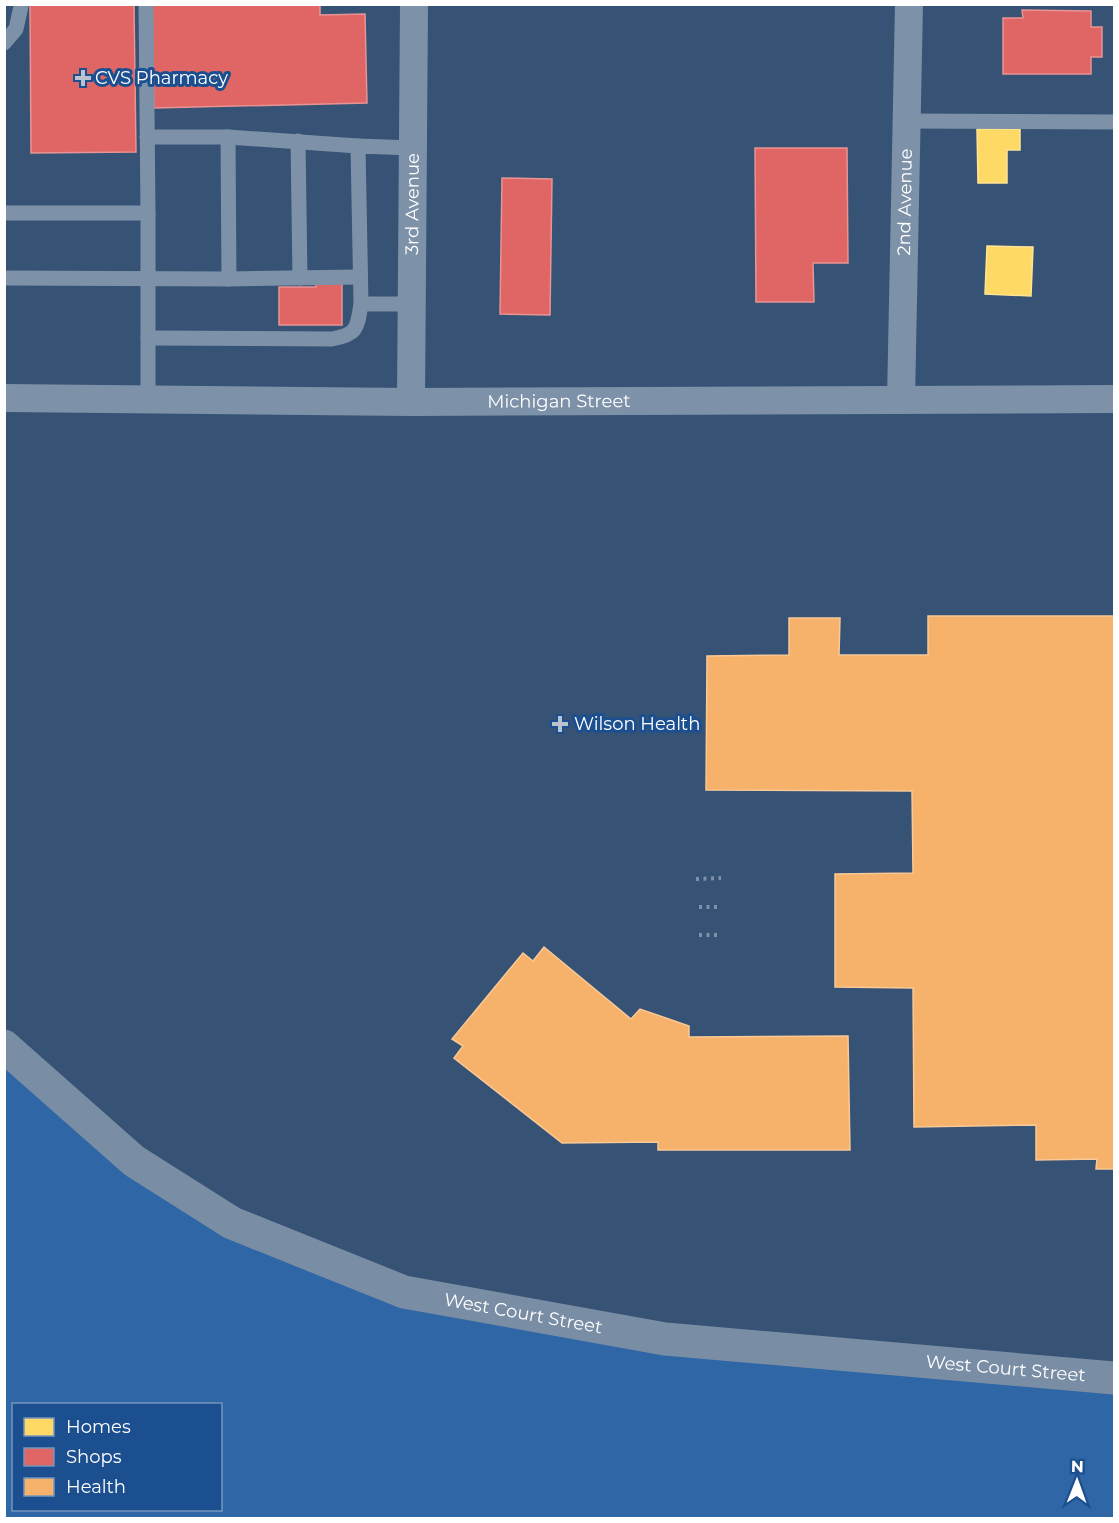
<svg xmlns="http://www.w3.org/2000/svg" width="1119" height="1523" font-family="Montserrat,sans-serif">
  <rect width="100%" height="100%" fill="#365274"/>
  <path fill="#2f66a5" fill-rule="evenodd" d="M4,1046l130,115 270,131 710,86v140h-1109zM14,1404h206v106h-206z"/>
  <g fill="#ffd966" stroke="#ffe494" stroke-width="1.5">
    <path d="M977,129h43v21h-13v33h-29z"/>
    <path d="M987,246l46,1 -2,49 -46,-2z"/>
  </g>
  <g fill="#e06666" stroke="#e99494" stroke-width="1.5">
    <path d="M30,4h104l2,148 -105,1z"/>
    <path d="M151,4h169v11l45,-1 2,89 -213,5z"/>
    <path d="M1022,10l69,1v16h11v30h-11v17h-88v-56h20z"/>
    <path d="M755,148h92l1,115h-35l1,39h-58z"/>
    <path d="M502,178l50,1 -2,136 -50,-1z"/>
    <path d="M316,280h26v45h-63v-38h37z"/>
  </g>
  <g fill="#f6b26b" stroke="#f9c997" stroke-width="1.5">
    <path d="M928,616h186v553h-18l1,-10 -61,1v-35l-122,2 -1,-139 -78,-1v-113l78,-1 -1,-82 -206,-1 1,-134 82,-1v-37h51l-1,37h89z"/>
    <path d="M544,947l87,72 9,-10 49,17v11l159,-1 2,114h-192v-8l-96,1 -108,-85 9,-12 -11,-7 71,-86 10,8z"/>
  </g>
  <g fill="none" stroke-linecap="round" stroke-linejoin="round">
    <g stroke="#7d92a8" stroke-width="4" stroke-dasharray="3 4.5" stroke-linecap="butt">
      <path d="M696,879l25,-1"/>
      <path d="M699,907h22"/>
      <path d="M699,935h22"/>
    </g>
    <g stroke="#7d92a8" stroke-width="15">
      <path d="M146,4l2,209"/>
      <path d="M4,43l12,-14 5,-23"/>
      <path d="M907,121l207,1"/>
      <path d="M147,137h81l130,9"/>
      <path d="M298,141l2,137"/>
      <path d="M4,213h144v186"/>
      <path d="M4,278l225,1 -1,-142"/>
      <path d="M229,279l131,-2"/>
      <path d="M412,304h-51l-3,-158 55,2"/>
      <path d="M148,338l184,1c26,-5 25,-11 29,-35"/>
    </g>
    <g stroke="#7d92a8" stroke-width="28">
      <path id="s1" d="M4,398l407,4 703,-3"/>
      <path id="s2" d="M901,400l8,-396"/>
      <path id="s3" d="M411,402l3,-398"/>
    </g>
    <path stroke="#798da4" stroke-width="33" id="s4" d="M4,1046l130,115 98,62 172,69 261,47 449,39"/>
  </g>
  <g fill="#b9c2ce" stroke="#1b4f8f" stroke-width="2">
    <path d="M80 69h6v6h6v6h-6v6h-6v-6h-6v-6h6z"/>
    <path d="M557 715h6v6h6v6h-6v6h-6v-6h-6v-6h6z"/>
  </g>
  <g text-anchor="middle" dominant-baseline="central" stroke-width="6" stroke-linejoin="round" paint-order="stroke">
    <g font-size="18" fill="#fff" stroke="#1b4f8f" text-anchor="start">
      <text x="95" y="78">CVS Pharmacy</text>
      <text x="574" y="724">Wilson Health</text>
    </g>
    <g font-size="18" fill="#fff" stroke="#1b4f8f">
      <text stroke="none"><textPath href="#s2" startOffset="198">2nd Avenue</textPath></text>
      <text stroke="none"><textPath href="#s3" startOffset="198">3rd Avenue</textPath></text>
      <text stroke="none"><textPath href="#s1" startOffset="555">Michigan Street</textPath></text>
      <text stroke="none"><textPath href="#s4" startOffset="596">West Court Street</textPath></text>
      <text stroke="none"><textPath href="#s4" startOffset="1082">West Court Street</textPath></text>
    </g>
  </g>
  <rect width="1119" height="1523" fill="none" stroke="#ffffff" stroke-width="12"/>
  <rect x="12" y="1403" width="210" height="108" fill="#1b4f8f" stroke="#7695bc" stroke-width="1.5"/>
  <rect x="24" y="1418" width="30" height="18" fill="#ffd966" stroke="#7695bc" stroke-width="1.5"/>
  <text x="66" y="1433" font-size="18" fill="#ffffff">Homes</text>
  <rect x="24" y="1448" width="30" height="18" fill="#e06666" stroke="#7695bc" stroke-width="1.5"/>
  <text x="66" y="1463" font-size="18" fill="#ffffff">Shops</text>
  <rect x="24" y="1478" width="30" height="18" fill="#f6b26b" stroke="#7695bc" stroke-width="1.5"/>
  <text x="66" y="1493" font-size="18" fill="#ffffff">Health</text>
  <g transform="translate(1077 1481) rotate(1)" stroke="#1b4f8f" stroke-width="4.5" paint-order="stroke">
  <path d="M0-4.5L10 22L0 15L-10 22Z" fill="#ffffff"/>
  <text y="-9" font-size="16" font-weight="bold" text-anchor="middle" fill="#ffffff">N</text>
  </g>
</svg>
